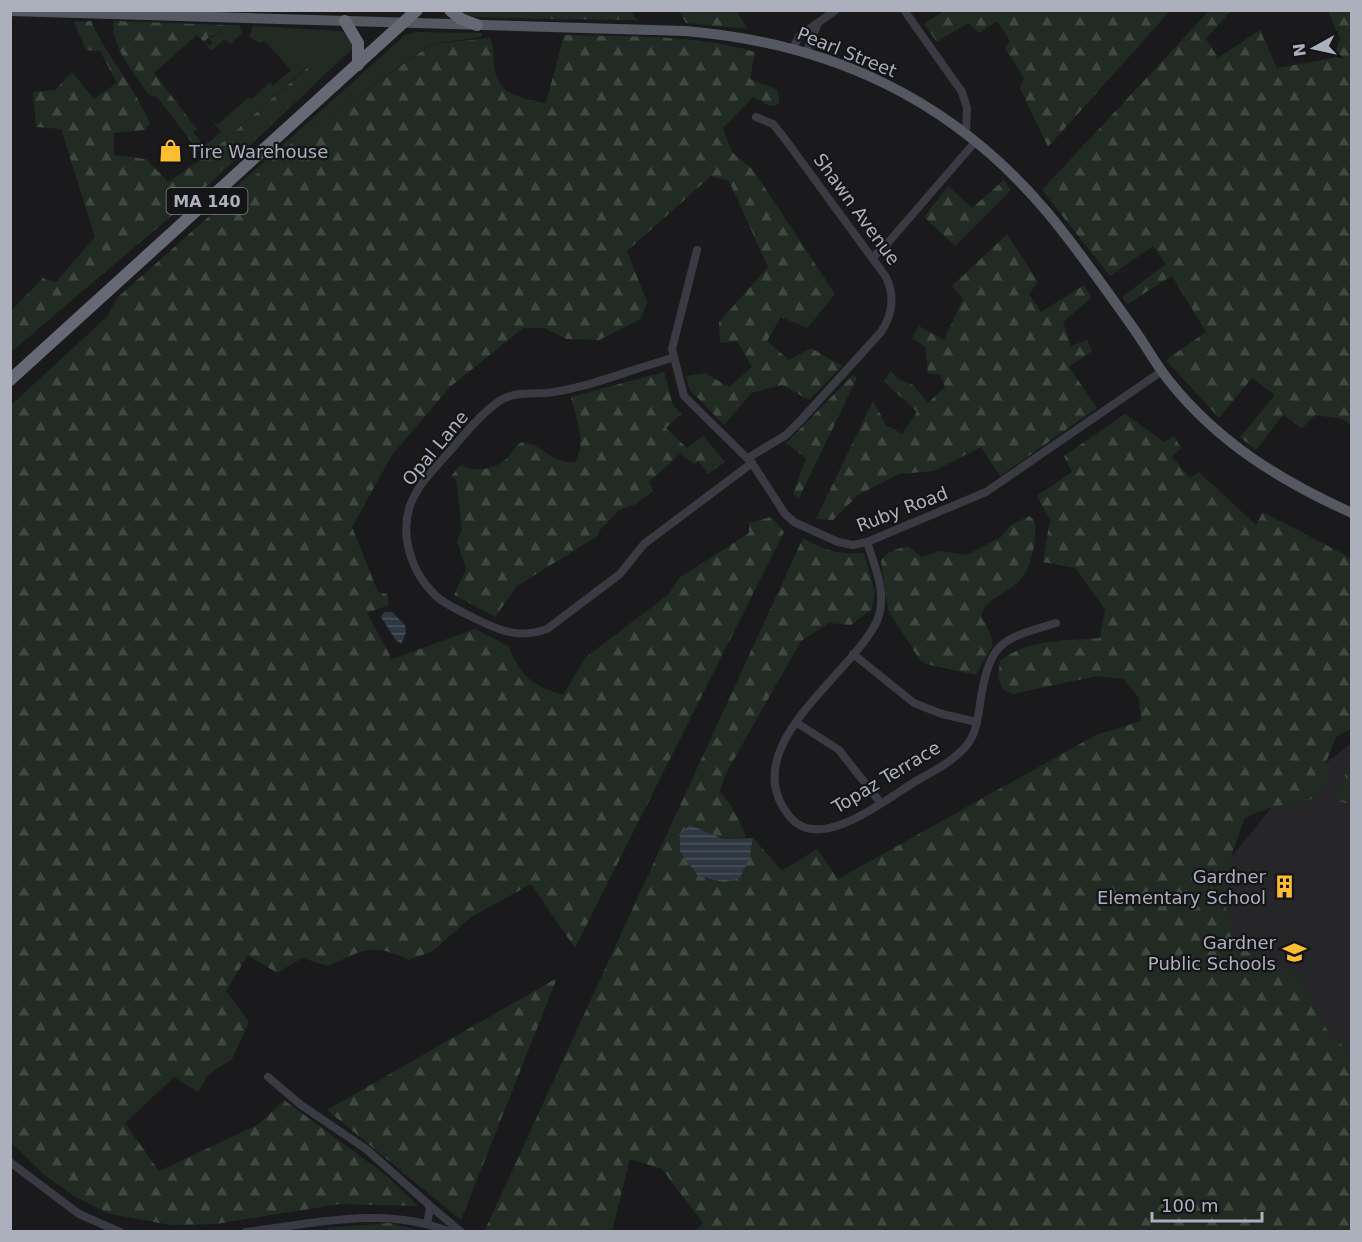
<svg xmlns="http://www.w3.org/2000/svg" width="1362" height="1242" font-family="'DejaVu Sans',sans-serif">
  <defs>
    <pattern id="forest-firs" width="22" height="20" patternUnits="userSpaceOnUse" patternTransform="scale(1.5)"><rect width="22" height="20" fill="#212b23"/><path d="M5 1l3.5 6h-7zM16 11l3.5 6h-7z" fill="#3f4741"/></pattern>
    <pattern id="park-crowns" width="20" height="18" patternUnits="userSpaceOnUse" patternTransform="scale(1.5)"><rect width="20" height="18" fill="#212b23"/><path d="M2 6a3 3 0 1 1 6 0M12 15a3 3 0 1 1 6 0" fill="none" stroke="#3f4741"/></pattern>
    <pattern id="water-rules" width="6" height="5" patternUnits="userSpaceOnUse" patternTransform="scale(1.5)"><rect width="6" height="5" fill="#2e3842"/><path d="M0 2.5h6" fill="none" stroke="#4a525b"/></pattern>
  </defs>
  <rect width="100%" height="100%" fill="#1a1a1c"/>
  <path fill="#262629" d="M1351,743v488l-259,1 117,-347 63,-78z"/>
  <g fill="#212b23">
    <path d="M455,11h60l36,8 -76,-2z"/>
    <path d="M225,25h14l3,8 -12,11 -5,-5 -14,12 -7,-9 6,4 3,-4 -5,-4 10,-3z"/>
    <path d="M253,26l87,5c10,3 12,9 12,18l-135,128 -2,-3 79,-72 20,-25 -8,-9 -96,85 -6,-7 17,-14 -12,-15 8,8 32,-28 3,2 18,-17 3,4 18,-16 -26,-29 -6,2 -10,-6z"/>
    <path d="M417,32l65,1 -1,4 -50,7 -137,97 -64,57 -3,-3 178,-160z"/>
  </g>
  <g fill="url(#forest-firs)">
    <path d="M945,10h225v1l-122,136 -28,-59 4,-10 -19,-30 5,-7 -13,-20 -18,12 -11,-10 -31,19 -13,-18z"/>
    <path d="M515,11h115l7,9 -86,-1z"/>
    <path d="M679,11h58l10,18 -61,-6z"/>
    <path d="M1209,11h22l-25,28 12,19 42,-28 17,38 57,-10 6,-19 -12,-28h23v415l-8,-7 -28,-4 -13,13 -19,-13 -27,35 -16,-13 35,-42 -23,-17 -33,40 -53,-58 40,-28 -34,-56 -45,28 -5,-7 44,-33 -13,-18 -43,30 -68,-86z"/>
    <path d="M91,21c16,36 44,66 59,103l-5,6 -31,3v22l32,4 22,23 36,-24 -47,-61 -8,-2c-14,-21 -36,-45 -36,-71l2,-3 110,4 -8,10 -7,1 -6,6 -7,-7 -43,38 43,56 -4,3 17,21 97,-85 7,9 -20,25 -78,72 1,3 -206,175v-41l32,-33 13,4 39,-45 -34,-108 -25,-2 -3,-35 22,-2 17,-18 22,27 23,-16 -17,-32 -14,-1 -12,-28z"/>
    <path d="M564,35c64,2 130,-1 191,17l-5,27 28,11 1,14 -9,2 -17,-9 -30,31 9,24 21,18 82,124 -28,34 -26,-11 -14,24 22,19 22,-12 31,18 -33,34 -27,-15 -31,8 -27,32 -34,-35 -4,-14 19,-3 24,14 23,-20 -15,-26 -17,2 -1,-21 49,-55 -39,-86 -18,-5 -84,75 20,51 -6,17 -42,21 -32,-1 -23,-11h-21l-73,59 -58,68 -40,72 26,65 9,2 2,11 -22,8 25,46 83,-30 33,17c14,32 22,38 55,49l23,-38 83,-63 10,-16 70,-45v-10l22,-6 13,15 -209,416 -44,-64 -60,33 -38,34 -24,9c-38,-18 -45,-10 -81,6l-26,-8 -25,15 -29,-18 -22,36 23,31 -17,37 -25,17 -9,16 -24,-15 -49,46 34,48 100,-47 25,-24 102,75 32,31 -78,-2 -125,20 -44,1 -61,-11 -36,-18 -31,-22 -32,-32v-737l96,-88 11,-20 176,-156 138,-97 58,-6c4,9 3,18 4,28 3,30 28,32 52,37z"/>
    <path d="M1004,180l7,10 -56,56 -31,-29 24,-31 24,22z"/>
    <path d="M1007,234l31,48 -9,12 12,18 43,-27 7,13 -28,24 8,24 16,-6 5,11 -23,16 28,41 -97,68 -19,-29 -47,24 -35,3 -41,21 -25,25 -17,-1 57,-118 13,24 16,9 15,-22 -33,-31 7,-10 7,8 15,6 15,18 17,-16 -5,-12 -12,-2 -3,-26 -13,-9 7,-12 25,14 19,-41 -11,-13z"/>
    <path d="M664,372l9,33 8,9 -15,14 21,20 16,-12 22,26 -17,12 -9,-12 -4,2 -15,-10 -31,28 4,9 -17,13 -17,6 -20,21v4l-82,51 -22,31 -41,-22 12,-26 -9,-28 5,-12 -6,-49 -5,-4 10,-11c15,8 35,5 48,-9 5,-6 6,-10 13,-14 20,1 28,22 53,20 12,-20 1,-43 -4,-65z"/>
    <path d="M853,375l4,3 -58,120 -6,-4 13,-36 -20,-15z"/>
    <path d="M1125,414l39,28 10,-6 7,12 -9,9 18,21 9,-6 57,53 7,-13 88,46v171l-15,8 -10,25v19l-8,13 -14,10c-22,-2 -39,5 -59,14 -19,48 -39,104 14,141 10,8 28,9 37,18 9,10 15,28 22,40 8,14 23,26 33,37v176l-656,1 8,-8 -41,-54 -32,-10 -18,72 -128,1 319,-694c21,13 38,17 61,15l11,39 -3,17 -21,16 -22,-2 -28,18 -76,134 -5,17c9,8 22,33 26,45l-23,2 -33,-14 60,32 3,-19 29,33 35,-22 21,30 258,-144 45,-14 -2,-23 -16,-19 -26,-3 -84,18 -10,-4 -5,-12 2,-17c27,-22 67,-20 100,-23l5,-29 -30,-41 -32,-6 7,-42 -13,-24 35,-24 -8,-16z"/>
    <path d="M1029,516c8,5 6,12 6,21 -2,16 -4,30 -15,43 -11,14 -36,18 -39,37 19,31 11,27 -5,58l-50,-11 -6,-4 -32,-50 -7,-49c5,-10 17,-13 28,-14l12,10 19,-6 27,4 34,-18 10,-12z"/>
    <path d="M557,978l-96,242 -134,-110z"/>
    <path d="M390,1223l31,8 -93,1 -1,-4z"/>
  </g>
  <path fill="url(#park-crowns)" d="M1351,759v43l-8,2 -7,-7z"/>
  <g fill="url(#water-rules)">
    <path d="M384,612h8l13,13 1,8 -5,11 -6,-5 -14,-22z"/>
    <path d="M690,825l33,14 30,-1 -3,18 -10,22 -16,4 -26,-6 -18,-25v-17z"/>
  </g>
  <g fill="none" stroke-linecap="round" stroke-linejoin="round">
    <g stroke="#3a3b42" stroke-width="8">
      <path d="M904,10l58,82 5,16 -1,26"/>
      <path d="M794,47l5,-11 37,-26"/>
      <path d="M807,51l10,-26"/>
      <path d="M697,250l-25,99 12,47 68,67 33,51 9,8 44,20 15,3 14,-3 119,-50 176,-121"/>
      <path d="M873,257l13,-12 89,-103"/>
      <path d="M673,358c-42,11 -84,30 -127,35 -15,1 -32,-1 -45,7 -19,12 -37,35 -52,52 -13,15 -30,31 -38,51 -12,31 0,69 24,92 10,10 26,16 39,23 26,13 44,21 73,11l73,-55 24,-30 108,-81"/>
      <path d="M748,458l38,-23 15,-15 80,-88c12,-18 14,-36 5,-55l-101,-138 -12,-15 -17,-7"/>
      <path d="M867,542c8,25 21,53 10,79 -26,55 -146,128 -86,197 30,35 97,-20 125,-37 18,-10 47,-25 56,-44 6,-12 7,-27 9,-40 10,-58 23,-58 75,-74"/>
      <path d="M853,654l61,49 28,11 35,8"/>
      <path d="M797,723l42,27 41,52"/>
      <path d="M268,1077l33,28 65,44 62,55 2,5 -3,15"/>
      <path d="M10,1162l69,52 41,18"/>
      <path d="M428,1204l33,28"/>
      <path d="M246,1232c67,-8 139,-27 204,0"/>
    </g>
    <path stroke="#565861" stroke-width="10" d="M10,11l675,20c146,12 267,68 362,181 31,37 59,78 87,117 12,17 22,36 36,53 49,61 111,99 182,131"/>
    <g stroke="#666973" stroke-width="12">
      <path d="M450,10l11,9 16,6"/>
      <path d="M345,21l13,22v22"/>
      <path d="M10,380l407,-370"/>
    </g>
  </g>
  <defs>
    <symbol id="shop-bare" viewBox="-9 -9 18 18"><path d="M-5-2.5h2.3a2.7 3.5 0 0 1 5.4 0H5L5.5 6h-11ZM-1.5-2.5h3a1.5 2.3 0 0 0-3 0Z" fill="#fdbe31" stroke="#151517" stroke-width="2.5" paint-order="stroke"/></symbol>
    <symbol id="building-bare" viewBox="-9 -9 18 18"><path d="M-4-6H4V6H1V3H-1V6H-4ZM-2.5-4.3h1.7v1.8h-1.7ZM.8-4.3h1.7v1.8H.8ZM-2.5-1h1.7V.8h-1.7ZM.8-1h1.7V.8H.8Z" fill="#fdbe31" stroke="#151517" stroke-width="2.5" paint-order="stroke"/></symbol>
    <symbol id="school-bare" viewBox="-9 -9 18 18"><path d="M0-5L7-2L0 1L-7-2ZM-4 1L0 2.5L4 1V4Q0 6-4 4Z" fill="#fdbe31" stroke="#151517" stroke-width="2.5" paint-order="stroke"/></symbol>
  </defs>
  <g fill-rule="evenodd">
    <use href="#shop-bare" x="154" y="134" width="33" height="33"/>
    <use href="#building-bare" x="1268" y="870" width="33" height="33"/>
    <use href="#school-bare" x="1278" y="936" width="33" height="33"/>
  </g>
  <g text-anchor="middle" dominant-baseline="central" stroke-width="4.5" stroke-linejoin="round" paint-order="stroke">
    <rect fill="#151517" stroke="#7f828a" stroke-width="1.5" x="166.5" y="188" width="81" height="26" rx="4.5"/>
    <g font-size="16" font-weight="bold" fill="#acb0bc">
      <text x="207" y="201">MA 140</text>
    </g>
    <g font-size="18" fill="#acb0bc" stroke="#151517">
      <text transform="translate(847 52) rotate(22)">Pearl Street</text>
      <text transform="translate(857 209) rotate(54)">Shawn Avenue</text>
      <text transform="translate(435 448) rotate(-50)">Opal Lane</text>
      <text transform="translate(902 509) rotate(-21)">Ruby Road</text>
      <text transform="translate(886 777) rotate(-31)">Topaz Terrace</text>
    </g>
    <g font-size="18" fill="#acb0bc" stroke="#151517" text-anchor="end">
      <text x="189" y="151" text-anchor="start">Tire Warehouse</text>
      <text x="1266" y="876">Gardner<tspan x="1266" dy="21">Elementary School</tspan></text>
      <text x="1276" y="942">Gardner<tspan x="1276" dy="21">Public Schools</tspan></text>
    </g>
  </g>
  <rect width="1362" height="1242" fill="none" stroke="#acb0bc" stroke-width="24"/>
  <g transform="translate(1314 48) rotate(262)" stroke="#151517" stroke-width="4.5" paint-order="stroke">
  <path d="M0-4.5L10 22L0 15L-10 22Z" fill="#acb0bc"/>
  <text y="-9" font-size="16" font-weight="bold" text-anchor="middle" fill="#acb0bc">N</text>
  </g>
  <path d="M1152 1212v9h110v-9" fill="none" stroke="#acb0bc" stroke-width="3"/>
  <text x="1161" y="1212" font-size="18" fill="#acb0bc" stroke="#151517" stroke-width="4.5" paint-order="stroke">100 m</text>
</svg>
